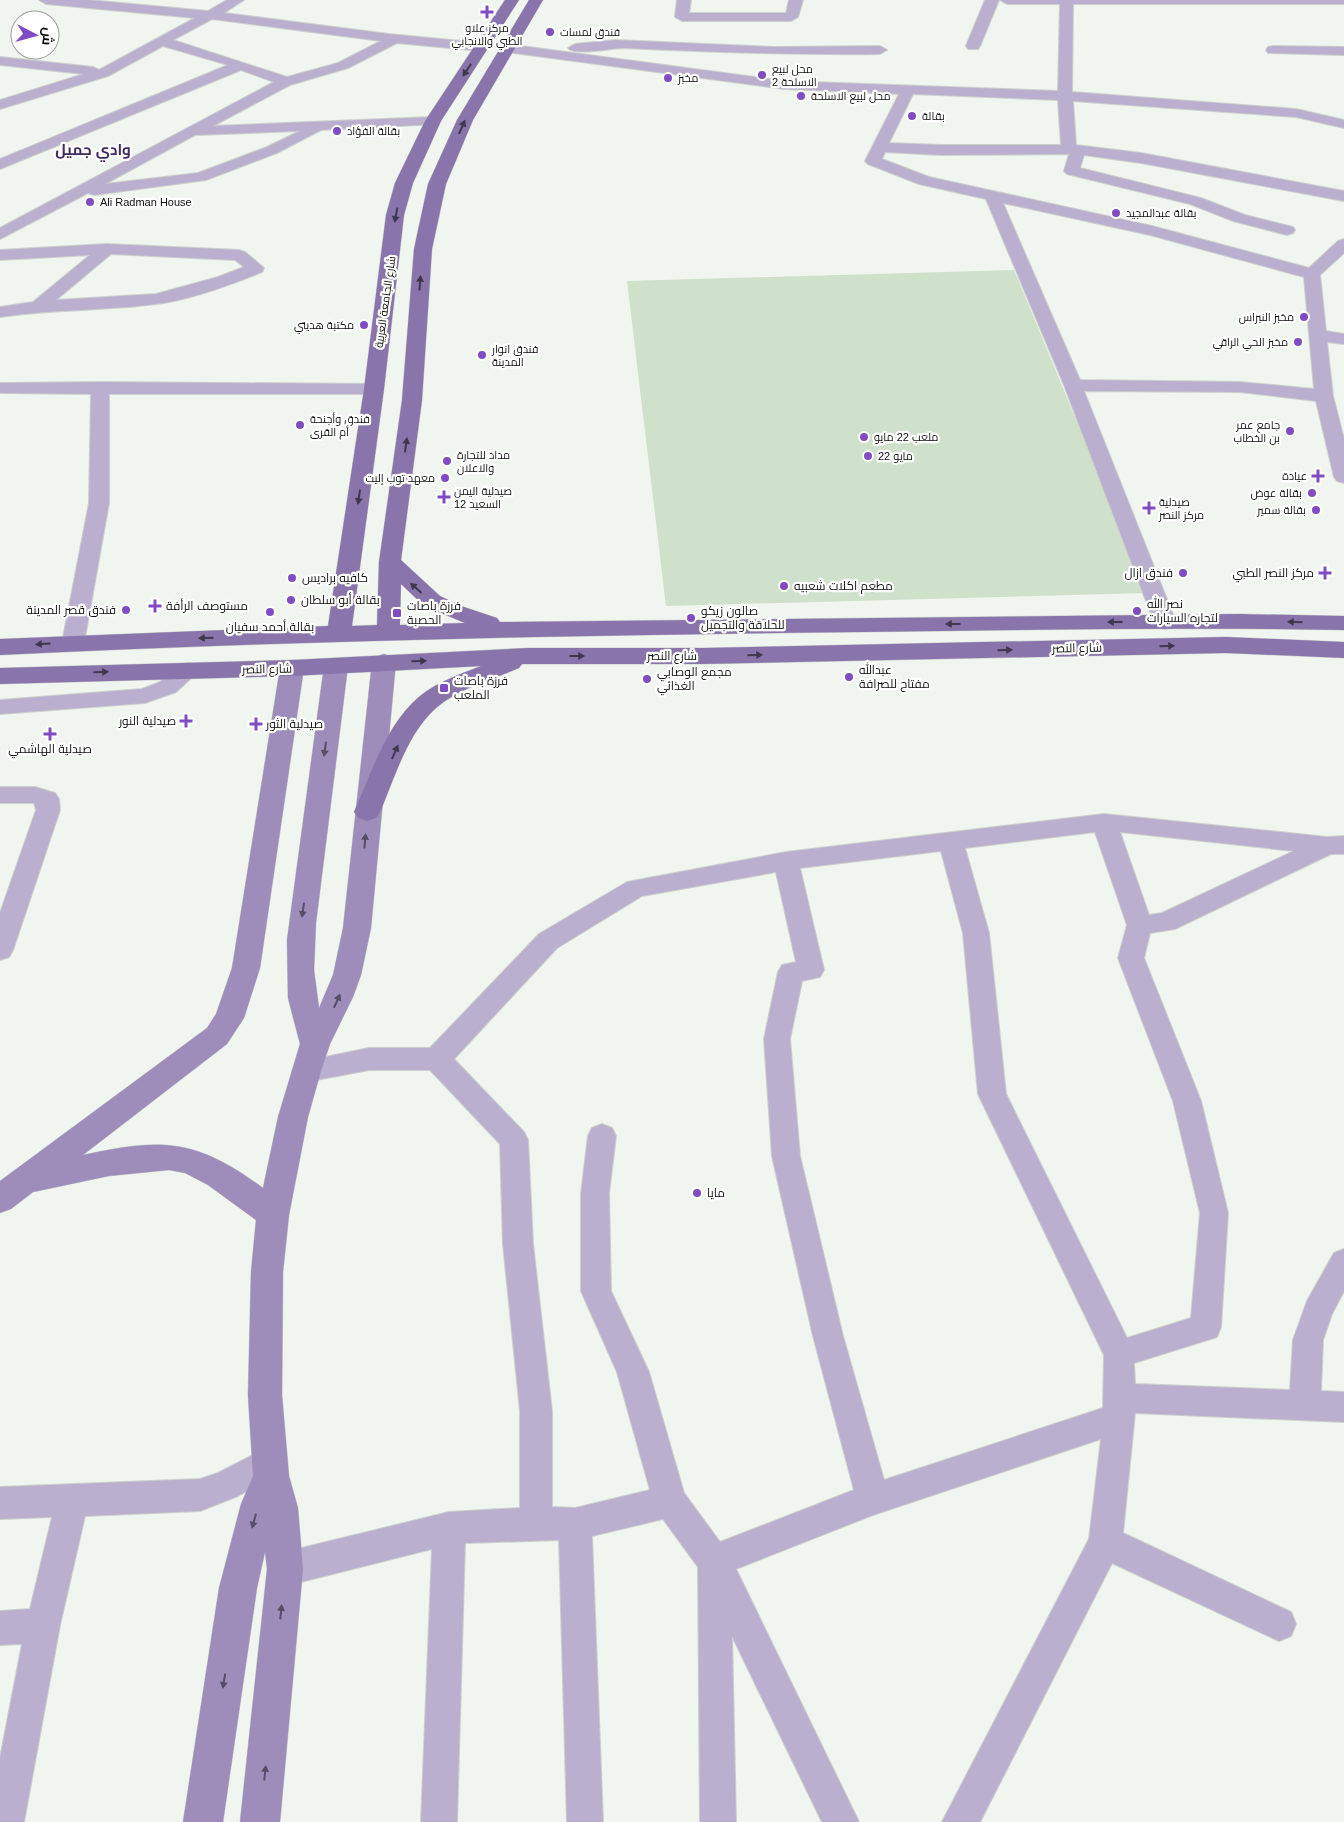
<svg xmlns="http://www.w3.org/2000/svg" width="1344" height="1822" font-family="Arial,Cairo,sans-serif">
  <rect width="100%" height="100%" fill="#f0f5ef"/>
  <path fill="#cfe0cb" d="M1014,270l134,323 -482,13 -39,-325z"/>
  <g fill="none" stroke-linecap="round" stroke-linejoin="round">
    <defs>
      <g id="street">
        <path d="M39,0h50l119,11 19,-11h17l-20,13 165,21 93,9 7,4 -7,4 -85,-8 -49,25 -58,17 -77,41 220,-9 7,4 -2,3 -117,6 -44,23 -71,27 -112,15 -6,-2 -88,46v-11l274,-146 -33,-12 -241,99v-10l228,-94 -65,-19 -55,30 -108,33v-9l84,-26 -84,-9v-8l93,10 6,3 96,-52 -149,-14zM212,19l169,22 -43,22 -51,14 -114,-37zM300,131l-33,16 -69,26 -93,11 90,-49z"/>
        <path d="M677,0h14l-2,13h97l3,-13h14l-5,17 -7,4h-109l-7,-4z"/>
        <path d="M985,0h14l-19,46 -2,3h-10l-2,-3z"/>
        <path d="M1000,0h344v4h-271l-1,88 224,17 48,11v8l-48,-11 -223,-16 3,44 65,8 203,38v10l-203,-38 -57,-8 -4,13 121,30 44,17 48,12 2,3 -2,3 -6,2 -54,-14 -43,-17 -123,-30 -3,-3 5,-17 -128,1 -56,-3 -3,7 47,18 223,49 157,42 29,-27 6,-2v14l-24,22 6,56 18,3v10l-17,-2 6,54 11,43v44l-7,-2 -3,-4 -18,-76 -76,-9 -156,-1 92,231 -4,5 -7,2 -7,-2 -4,-5 -90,-237 -78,-186 -67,-15 -51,-20 -3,-3 34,-67 -115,-5 -278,-37 -7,-4 7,-4 278,37 274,10 2,-87h-53zM913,94l145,6 3,45h-120l-52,-2zM1003,203l147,32 154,42 10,112 -74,-7 -160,-2z"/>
        <path d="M615,40l158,7 107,-1 7,4 -7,4c-86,1 -171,-2 -256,-6 -12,0 -50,8 -56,0l7,-4z"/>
        <path d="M1273,46l71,1v8l-76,-2 -2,-3 2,-3z"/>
        <path d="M107,244l132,6 6,2 19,16 -2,4c-32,13 -72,28 -106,32 -52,7 -104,5 -156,13v-10l33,-5 57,-47 -90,5v-10zM111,254l124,6 9,7 -26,10 -62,17 -100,6z"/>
        <path d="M100,382l274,2 6,1 3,4 -3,4 -6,1h-265v109l-25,140 -3,5 -8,2 -8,-2 -3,-5 27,-140 2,-109 -91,-1v-10z"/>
        <path d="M189,663l8,2 3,5 -24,22 -31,11 -145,11v-14l142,-11 18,-7 21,-17z"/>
        <path d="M0,787h35l20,6 4,6 1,11 -47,140 -4,7 -9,3v-47l36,-103 -2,-7h-34z"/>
        <path d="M1104,814l223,23 17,-1v18h-13l-156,75 -25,4 -6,25 57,143 27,112 -7,114 -4,10 -83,26 1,21 155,6 3,-50 14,-39 27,-48 10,-4v42l-12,23 -9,26 -2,51 23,1v30l-209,-9 -12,120 168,79 5,12 -5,12 -12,5 -167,-78 -132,259h-38l147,-283 12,-100 -228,76 -137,54 123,253h-37l-90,-186 4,186h-36l-2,-255 -35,-48 -71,17 11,286h-36l-8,-282 -94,3 -8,279h-36l11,-273 -147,37 -12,-5 -5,-12 5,-12 12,-5 164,-40 71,-4v-97l-17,-167 -3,-100 -70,-74h-61l-63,12 -10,-3 -4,-8 4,-8 73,-15h61l109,-114 88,-52 159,-30zM1095,832l32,93 -9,33 55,143 27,112 -9,105 -64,20 -121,-244 -17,-161 -24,-85zM1120,832l174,19 -132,62 -13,2zM941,851l22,82 15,161 126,261 -1,53 -219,72 -41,-144 -43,-180 -10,-117 12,-58 18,-4 4,-7 -24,-102zM776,872l20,90 -14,3 -4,7 -14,67 8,117 41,180 41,154 -134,52 -36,-49 -35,-121 -38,-81 -2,-98 7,-57 -4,-8 -10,-4 -10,4 -4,8 -7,57v98l36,81 33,118 -75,18 -23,-1v-96l-19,-167 -5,-104 -4,-8 -70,-73 103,-111 85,-52z"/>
        <path d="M270,1446l11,4 5,11 -5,11 -43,24 -38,15 -115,5 -25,109 -36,197h-24v-64l22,-114 -22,1v-34l30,-2 22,-92 -52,2v-32l200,-8 18,-6z"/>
      </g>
      <path id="secondary" d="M384,654l8,3 4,5 -25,266 -10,47 -8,22 -23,47 -9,27 -13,46 -19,98 -6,57 -1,123 7,81 9,32 5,61 -23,253h-40l27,-253 -2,-17 -8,36 -34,234h-40l36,-234 22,-84 12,-28 -5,-81 3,-123 5,-52 -48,-35 -23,-12 -16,-3 -60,6 -76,16 -22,17 -11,4v-32l207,-153 9,-14 16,-46 48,-300 4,-6 8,-2 8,2 4,6 -44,300 -16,50 -17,26 -144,111c79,-17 112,-17 180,33l15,-71 22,-73 -12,-46 -1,-58 37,-274 4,-5 8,-3 8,3 4,5 -32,257 -2,47 5,38 14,-33 10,-47 29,-266 4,-5z"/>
      <g id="primary">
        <path d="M505,0h14l-78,121 -28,62 -9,32 -20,174 -32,237 25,-1 2,-63 23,-162 12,-151 14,-65 29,-64 72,-120h14l-70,120 -27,64 -14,65 -10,151 -21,160 39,36 21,10 36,12 3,4 739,-8 105,2v14c-160,-3 -320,0 -480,2 -288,3 -576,9 -864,23v-16l328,-13 36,-237 22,-174 9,-32 30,-62zM401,584l23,22 41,17 -65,2z"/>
        <path d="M1226,637l118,5v16l-118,-5 -524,11h-180l-3,4c-27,12 -60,20 -83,40 -29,26 -41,69 -56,104l-4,6 -9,3 -9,-3 -4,-6c17,-38 32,-88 66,-116 17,-14 41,-22 61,-30l-189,10 -292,8v-16l292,-8 236,-12h174z"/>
      </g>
    </defs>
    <use href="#street" stroke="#ccd0cb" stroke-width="2"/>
    <use href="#secondary" stroke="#ccd0cb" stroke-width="1"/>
    <use href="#primary" stroke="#ccd0cb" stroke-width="1"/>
    <use href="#street" fill="#baafce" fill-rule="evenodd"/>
    <use href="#secondary" fill="#9e8dbb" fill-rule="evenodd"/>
    <use href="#primary" fill="#8975ac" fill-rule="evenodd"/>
  </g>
  <defs><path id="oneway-solid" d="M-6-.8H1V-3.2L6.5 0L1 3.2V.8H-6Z" transform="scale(1.25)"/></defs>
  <g fill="#3f384d">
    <use href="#oneway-solid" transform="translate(467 70) rotate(124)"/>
    <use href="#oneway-solid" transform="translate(462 127) rotate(-66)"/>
    <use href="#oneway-solid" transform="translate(396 215) rotate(101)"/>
    <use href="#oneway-solid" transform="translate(420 283) rotate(-86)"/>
    <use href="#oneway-solid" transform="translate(406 445) rotate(-82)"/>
    <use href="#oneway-solid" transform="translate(359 497) rotate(98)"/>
    <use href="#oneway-solid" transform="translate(416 588) rotate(-139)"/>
    <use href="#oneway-solid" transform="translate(1115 622) rotate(180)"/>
    <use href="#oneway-solid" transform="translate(1295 622) rotate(-179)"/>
    <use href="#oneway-solid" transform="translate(953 624) rotate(180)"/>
    <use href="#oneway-solid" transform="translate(206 638) rotate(178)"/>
    <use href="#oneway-solid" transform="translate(43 644) rotate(177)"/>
    <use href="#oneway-solid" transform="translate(1167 646) rotate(-1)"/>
    <use href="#oneway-solid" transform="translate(1005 650) rotate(-1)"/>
    <use href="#oneway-solid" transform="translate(755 655) rotate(-1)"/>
    <use href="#oneway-solid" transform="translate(577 656)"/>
    <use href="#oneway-solid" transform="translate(419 661) rotate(-2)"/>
    <use href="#oneway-solid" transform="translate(101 672) rotate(-2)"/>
    <use href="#oneway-solid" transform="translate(395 752) rotate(-66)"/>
  </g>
  <g fill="#564e64">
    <use href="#oneway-solid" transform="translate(325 749) rotate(98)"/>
    <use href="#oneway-solid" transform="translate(365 841) rotate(-85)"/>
    <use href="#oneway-solid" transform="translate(303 910) rotate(98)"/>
    <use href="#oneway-solid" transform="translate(337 1001) rotate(-66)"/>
    <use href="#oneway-solid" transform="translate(254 1521) rotate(106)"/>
    <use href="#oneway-solid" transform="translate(281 1612) rotate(-84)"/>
    <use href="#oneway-solid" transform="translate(224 1681) rotate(99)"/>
    <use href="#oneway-solid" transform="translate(265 1773) rotate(-84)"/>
  </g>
  <g fill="#814cc3" stroke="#fff" stroke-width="2">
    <path d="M484.5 4.5h5v5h5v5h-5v5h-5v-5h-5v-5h5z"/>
    <circle cx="550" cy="32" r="5"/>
    <circle cx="762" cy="75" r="5"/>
    <circle cx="668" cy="78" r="5"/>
    <circle cx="801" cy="96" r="5"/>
    <circle cx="912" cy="116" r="5"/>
    <circle cx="337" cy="131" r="5"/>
    <circle cx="90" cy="202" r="5"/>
    <circle cx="1116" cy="213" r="5"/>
    <circle cx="1304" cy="317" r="5"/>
    <circle cx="364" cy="325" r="5"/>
    <circle cx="1298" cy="342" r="5"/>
    <circle cx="482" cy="355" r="5"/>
    <circle cx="300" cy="425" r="5"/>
    <circle cx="1290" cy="431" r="5"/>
    <circle cx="864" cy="437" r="5"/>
    <circle cx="868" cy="456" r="5"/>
    <circle cx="447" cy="461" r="5"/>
    <path d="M1315.5 468.5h5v5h5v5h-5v5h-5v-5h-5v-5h5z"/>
    <circle cx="445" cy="478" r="5"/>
    <circle cx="1312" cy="493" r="5"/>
    <path d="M441.5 489.5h5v5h5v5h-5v5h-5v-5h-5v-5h5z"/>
    <path d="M1146.5 500.5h5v5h5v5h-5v5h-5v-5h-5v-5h5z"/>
    <circle cx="1316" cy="510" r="5"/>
    <circle cx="1183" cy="573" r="5"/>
    <path d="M1322.5 565.5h5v5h5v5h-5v5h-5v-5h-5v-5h5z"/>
    <circle cx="292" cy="578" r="5"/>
    <circle cx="784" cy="586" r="5"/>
    <circle cx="291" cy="600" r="5"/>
    <path d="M152.5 598.5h5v5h5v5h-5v5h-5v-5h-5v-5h5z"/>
    <circle cx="126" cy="610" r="5"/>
    <circle cx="1137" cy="611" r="5"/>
    <circle cx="270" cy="612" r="5"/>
    <rect x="392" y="608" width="10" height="10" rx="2.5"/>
    <circle cx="691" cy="618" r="5"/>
    <circle cx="849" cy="677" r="5"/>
    <circle cx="647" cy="679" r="5"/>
    <rect x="439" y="683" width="10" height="10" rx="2.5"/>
    <path d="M183.5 713.5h5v5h5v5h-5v5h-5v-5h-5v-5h5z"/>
    <path d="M253.5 716.5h5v5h5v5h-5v5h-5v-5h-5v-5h5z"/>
    <path d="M47.5 726.5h5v5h5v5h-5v5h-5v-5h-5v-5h5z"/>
    <circle cx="697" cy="1193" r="5"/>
  </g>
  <g text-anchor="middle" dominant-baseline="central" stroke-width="4.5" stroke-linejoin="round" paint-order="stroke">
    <g font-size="11" fill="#0d0f0d" stroke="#fff" text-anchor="start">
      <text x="487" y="28" text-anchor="middle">مركز علاو<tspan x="487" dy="13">الطبي والانجابي</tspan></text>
      <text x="560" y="32">فندق لمسات</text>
      <text x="772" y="69">محل لبيع<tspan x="772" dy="13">الاسلحة 2</tspan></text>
      <text x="678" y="78">مخبز</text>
      <text x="811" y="96">محل لبيع الاسلحة</text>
      <text x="922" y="116">بقالة</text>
      <text x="347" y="131">بقالة الفؤاد</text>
      <text x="100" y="202">Ali Radman House</text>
      <text x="1126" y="213">بقالة عبدالمجيد</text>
      <text x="1294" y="317" text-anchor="end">مخبز النبراس</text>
      <text x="354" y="325" text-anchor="end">مكتبة هديتي</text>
      <text x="1288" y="342" text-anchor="end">مخبز الحي الراقي</text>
      <text x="492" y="349">فندق انوار<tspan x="492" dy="13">المدينة</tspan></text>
      <text x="310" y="419">فندق وأجنحة<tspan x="310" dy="13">أم القرى</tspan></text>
      <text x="1280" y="425" text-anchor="end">جامع عمر<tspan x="1280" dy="13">بن الخطاب</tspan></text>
      <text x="874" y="437">ملعب 22 مايو</text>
      <text x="457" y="455">مداد للتجارة<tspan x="457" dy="13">والاعلان</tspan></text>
      <text x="878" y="456">22 مايو</text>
      <text x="1307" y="476" text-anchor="end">عيادة</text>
      <text x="435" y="478" text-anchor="end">معهد توب إليت</text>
      <text x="454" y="491">صيدلية اليمن<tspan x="454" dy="13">السعيد 12</tspan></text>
      <text x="1302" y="493" text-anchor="end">بقالة عوض</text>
      <text x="1159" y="502">صيدلية<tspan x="1159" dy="13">مركز النصر</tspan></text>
      <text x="1306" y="510" text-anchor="end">بقالة سمير</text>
    </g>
    <g font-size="11" fill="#0d0f0d" stroke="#fff">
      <text transform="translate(385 302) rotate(-82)">شارع الجامعة العربية</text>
    </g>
    <g font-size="12" fill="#0d0f0d" stroke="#fff" text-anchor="start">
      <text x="1173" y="573" text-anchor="end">فندق ازال</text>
      <text x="1314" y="573" text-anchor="end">مركز النصر الطبي</text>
      <text x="302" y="578">كافيه براديس</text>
      <text x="794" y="586">مطعم اكلات شعبيه</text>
      <text x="301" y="600">بقالة أبو سلطان</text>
      <text x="1147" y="604">نصر الله<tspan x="1147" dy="14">لتجاره السيارات</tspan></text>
      <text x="166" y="606">مستوصف الرأفة</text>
      <text x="407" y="606">فرزة باصات<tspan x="407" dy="14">الحصبة</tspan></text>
      <text x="116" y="610" text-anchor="end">فندق قصر المدينة</text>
      <text x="701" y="611">صالون زيكو<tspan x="701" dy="14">للحلاقة والتجميل</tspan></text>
      <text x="270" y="627" text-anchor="middle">بقالة أحمد سفيان</text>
      <text x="859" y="670">عبدالله<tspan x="859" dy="14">مفتاح للصرافة</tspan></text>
      <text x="657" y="672">مجمع الوصابي<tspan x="657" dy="14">الغذائي</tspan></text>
      <text x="454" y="681">فرزة باصات<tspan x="454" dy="14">الملعب</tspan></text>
      <text x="176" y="721" text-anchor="end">صيدلية النور</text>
      <text x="266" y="724">صيدلية الثور</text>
      <text x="50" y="749" text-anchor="middle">صيدلية الهاشمي</text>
      <text x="707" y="1193">مايا</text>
    </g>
    <g font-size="12" fill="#0d0f0d" stroke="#fff">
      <text transform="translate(1077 648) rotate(-1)">شارع النصر</text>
      <text x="672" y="656">شارع النصر</text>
      <text transform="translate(267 669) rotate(-1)">شارع النصر</text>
    </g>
    <g font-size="15" font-weight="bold" fill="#412862" stroke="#fff">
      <text x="93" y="149">وادي جميل</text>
    </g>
  </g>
  <g transform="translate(35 35) rotate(96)"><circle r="24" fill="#ffffff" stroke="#9e9f9e"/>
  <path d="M0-4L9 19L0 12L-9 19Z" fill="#814cc3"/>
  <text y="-8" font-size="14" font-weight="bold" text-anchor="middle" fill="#0d0f0d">ش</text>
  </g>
</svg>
